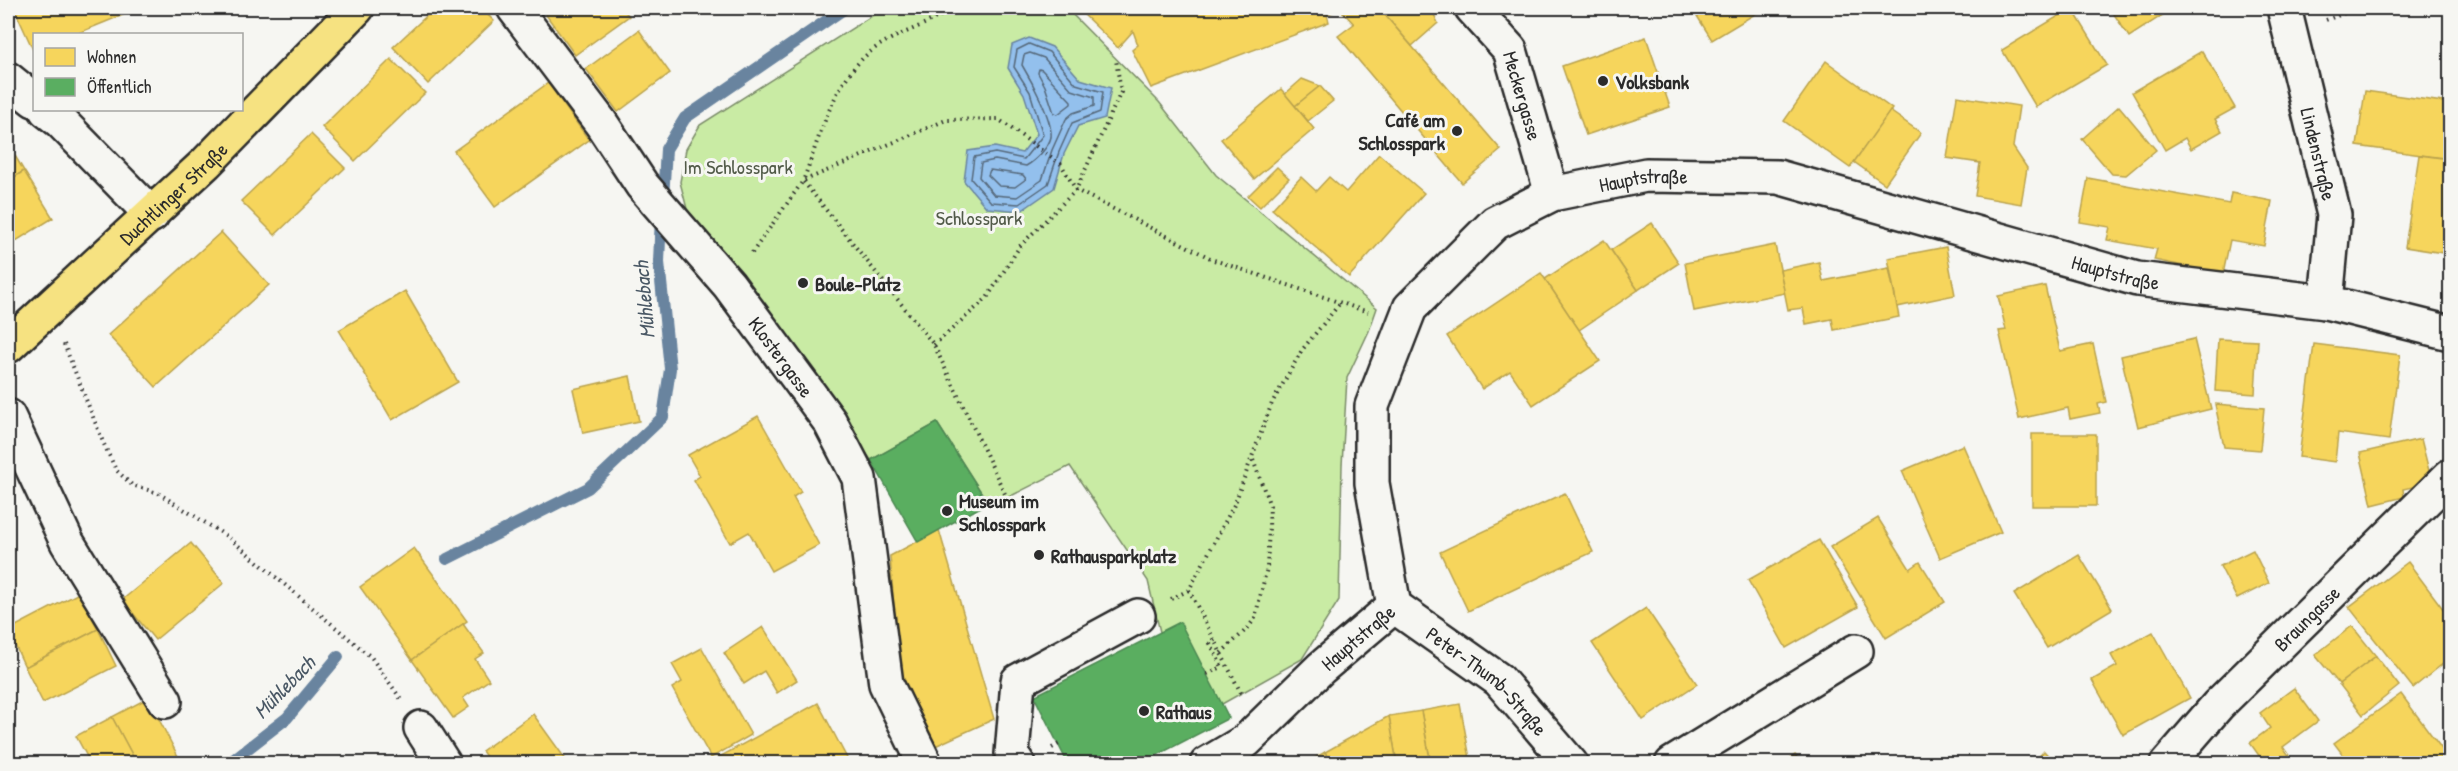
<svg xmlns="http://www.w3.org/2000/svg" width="2458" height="771" font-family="'Patrick Hand',sans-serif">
  <rect width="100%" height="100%" fill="#f6f6f2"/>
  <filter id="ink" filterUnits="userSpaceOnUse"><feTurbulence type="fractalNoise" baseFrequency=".0167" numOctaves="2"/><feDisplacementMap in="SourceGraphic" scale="12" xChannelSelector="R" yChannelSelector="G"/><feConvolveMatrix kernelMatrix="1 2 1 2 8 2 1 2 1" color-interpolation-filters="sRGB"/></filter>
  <g filter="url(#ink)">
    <path fill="#c9eba4" stroke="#7a8b68" stroke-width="1.5" d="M884,8h182l93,94 57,73 161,133 -8,23 -22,47 -5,87 -3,135 -37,59 -80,45 -62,-72 -12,-51 -78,-115 -63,32 -19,5 -51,-80 -66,37 -83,-117 -101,-134 -7,-27 6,-33 14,-24z"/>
    <path fill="#93c0ed" stroke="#69849f" stroke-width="1.5" d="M1029,38l23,9 28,32 31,9 -6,30 -27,8 -14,28 -10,34 -33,23 -34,-3 -23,-27 4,-30 27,-4 27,6 15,-19 -13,-40 -16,-26 4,-23z"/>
    <g fill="#f6d55c" stroke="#b9a24d" stroke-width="1.5">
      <path d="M14,8h126l-64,26h-42v18z"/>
      <path d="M435,8h46l13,13 -66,63 -35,-37z"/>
      <path d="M541,8h81l7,8 -54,39z"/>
      <path d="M1077,8h302l122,142 -39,33 -124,-147 16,-12 -14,-15 -13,5 2,8 -178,66 -19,-38 6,-5 -5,-14 -15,17z"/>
      <path d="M1379,8h52l7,15 -26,23z"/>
      <path d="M1692,8h73l-53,32z"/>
      <path d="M2072,8l35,57 -71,42 -34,-57z"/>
      <path d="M2110,8h61l1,1 -43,28z"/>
      <path d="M639,30l31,43 -52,39 -32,-43z"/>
      <path d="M1646,37l24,70 -84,28 -24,-69z"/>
      <path d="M2202,51l33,57 -20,11 7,12 -31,18 -6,-11 -20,12 -33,-58z"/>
      <path d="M391,59l34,34 -70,68 -33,-34z"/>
      <path d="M1826,61l66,48 -42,59 -66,-47z"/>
      <path d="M1302,79l18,7 -25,20 -10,-12z"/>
      <path d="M548,83l41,57 -94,67 -41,-56z"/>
      <path d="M1320,86l13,15 -25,20 -13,-15z"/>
      <path d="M1281,89l33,40 -60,50 -33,-40z"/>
      <path d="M2365,91l85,12v56l-93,-13z"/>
      <path d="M1957,96l62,10 -6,41 14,21 -6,36 -46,-8 5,-33 -33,-5z"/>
      <path d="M2119,106l37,44 -30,25 -14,-1 -30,-35z"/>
      <path d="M1890,111l31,22 -36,51 -31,-22z"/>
      <path d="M311,134l34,34 -70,67 -34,-34z"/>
      <path d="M8,136l6,11 -3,2 13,22 -16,10z"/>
      <path d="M1379,154l45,39 -75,84 -77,-68 29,-32 15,14 13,-14 17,15z"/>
      <path d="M2419,155l31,4v95l-45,-7z"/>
      <path d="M1277,167l12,11 -29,29 -12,-11z"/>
      <path d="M24,171l29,47 -45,28v-65z"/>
      <path d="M2088,178l141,26 2,-11 41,8 -8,45 -34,-6 -7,34 -69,-14 3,-11 -50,-9 3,-13 -30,-5z"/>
      <path d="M1652,223l27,40 -41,27 -27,-40z"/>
      <path d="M221,232l48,53 -113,102 -48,-52z"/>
      <path d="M1604,240l34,50 -59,40 -34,-51z"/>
      <path d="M1775,245l10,48 -91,18 -9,-48z"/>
      <path d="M1946,247l9,48 -58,12 -9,-49z"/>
      <path d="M1819,262l4,19 66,-13 10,49 -65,13 -2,-11 -26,5 -3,-16 -15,2 -8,-40z"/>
      <path d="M1541,273l59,88 -67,44 -23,-34 -28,18 -35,-53z"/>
      <path d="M2045,286l15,65 33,-7 13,58 -8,2 2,9 -30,6 -2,-11 -49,11 -20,-88 7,-1 -8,-34z"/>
      <path d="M405,291l53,91 -66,38 -53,-90z"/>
      <path d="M2194,339l17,70 -73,18 -17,-71z"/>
      <path d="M2218,339l40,2 -3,53 -40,-3z"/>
      <path d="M2314,344l86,11 -11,85 -51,-7 -3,29 -36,-5z"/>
      <path d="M630,376l9,45 -56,12 -10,-44z"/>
      <path d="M2215,404l49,4 -4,42 -36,-3z"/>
      <path d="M758,416l43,76 -8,5 26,48 -48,26 -22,-39 -19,11 -36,-63 6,-4 -12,-21z"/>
      <rect x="2032" y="434" width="64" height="72"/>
      <path d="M2421,439l11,44 -29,6 1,8 -32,8 -12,-52z"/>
      <path d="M1963,445l38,87 -61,26 -38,-87z"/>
      <path d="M1565,493l28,59 -125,59 -28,-59z"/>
      <path d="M1878,518l32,51 10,-7 25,40 -59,36 -56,-91z"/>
      <path d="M939,530l55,189 -63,29 -31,-64 -10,-128z"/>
      <path d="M1819,540l39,67 -72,41 -38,-68z"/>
      <path d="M191,543l33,40 -69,57 -33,-40z"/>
      <path d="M414,548l53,73 -55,39 -52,-73z"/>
      <path d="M2253,550l16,33 -32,16 -17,-33z"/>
      <path d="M2079,555l33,54 -65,39 -33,-54z"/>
      <path d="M2408,562l42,56v40l-37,30 -64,-81z"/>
      <path d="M79,593l19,36 -73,38 -17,-37z"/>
      <path d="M1646,608l51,76 -54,36 -51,-77z"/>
      <path d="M463,624l21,29 -9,6 14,21 -26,18 6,9 -16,11 -41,-58z"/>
      <path d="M2352,626l24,30 -37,28 -24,-29z"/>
      <path d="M763,627l34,53 -20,13 -13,-22 -20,13 -20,-31z"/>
      <path d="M98,629l18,37 -73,37 -18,-36z"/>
      <path d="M2153,632l37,66 -67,37 -31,-55 25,-14 -6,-11z"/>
      <path d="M702,648l49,87 -40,23 -39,-70 10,-6 -10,-18z"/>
      <path d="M2376,656l23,30 -36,29 -24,-31z"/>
      <path d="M2294,688l24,33 -35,26 12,17h-30l-15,-21 20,-15 -10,-15z"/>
      <path d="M2401,694l49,66v4h-100l-16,-21z"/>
      <path d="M148,698l34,66h-45l-25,-47z"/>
      <path d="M818,703l32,61h-137l-1,-3z"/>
      <path d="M1460,704l11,60h-40l-10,-53z"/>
      <path d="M1421,711l10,53h-34l-8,-48z"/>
      <path d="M533,714l36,50h-78l-9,-13z"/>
      <path d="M1389,716l8,48h-65l-7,-12z"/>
      <path d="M112,717l25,47h-46l-15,-28z"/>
      <path d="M2044,751l12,13h-24z"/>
      <path d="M1325,752l7,12h-28z"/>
      <path d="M1711,752l8,12h-23z"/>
      <path d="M1795,755l7,9h-18z"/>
    </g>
    <g fill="#5aae61" stroke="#4c8751" stroke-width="1.5">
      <path d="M937,423l51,80 -70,39 -47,-82z"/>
      <path d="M1180,622l49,96 -89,46h-72l-34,-68z"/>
    </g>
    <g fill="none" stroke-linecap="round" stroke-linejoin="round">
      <g stroke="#556779" stroke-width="1.5">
        <path d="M1029,44l20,8 27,32 27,8 -3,20 -28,11 -13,29 -11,32 -29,20 -28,-2 -20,-23 3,-22 21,-4 29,6 19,-24 -13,-43 -16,-25 3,-17z"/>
        <path d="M1030,53l14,5 28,32 22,7v9l-21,7 -7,6 -14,31 -10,30 -25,17 -23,-2 -15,-18 2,-14 14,-3 31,6c9,-5 23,-19 25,-29 2,-17 -20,-57 -29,-72l2,-10z"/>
        <path d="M1039,69l3,1 29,31v3l-13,10 -4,-1 -9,-27 -7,-13z"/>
        <path d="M990,170l33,5 3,4 -11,8 -16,-1 -11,-11z"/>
      </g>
      <g stroke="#69849f" stroke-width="12">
        <path d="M663,199l3,-50 19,-31 160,-110"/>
        <path d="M447,559l141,-71 75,-71 7,-48 -11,-107 2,-46"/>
        <path d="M228,764l59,-46 51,-61"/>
      </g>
      <defs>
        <g id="minor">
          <path id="s1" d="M514,8l87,115 41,62 87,100 101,137 29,56 27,206 39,80"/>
          <path id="s2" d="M1472,8l38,42 42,144"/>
          <path id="s3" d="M2284,8l50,207 -8,87"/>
          <path d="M8,79l26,21"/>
          <path d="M46,110l14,11 92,94"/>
          <path d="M8,416l59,126 98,159"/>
          <path id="s4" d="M1394,606l-22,-123v-77l38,-98 85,-85 57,-29 94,-19 132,2 359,102 189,23 124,31"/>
          <path id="s5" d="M1394,606l105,74 72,84"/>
          <path d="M421,728l23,36"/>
          <path d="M1018,764l-6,-10 6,-73 120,-65"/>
          <path id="s6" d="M1207,764l39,-23 75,-73 73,-62"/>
          <path d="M1672,764l184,-113"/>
          <path id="s7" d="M2167,764l51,-59 232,-229"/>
        </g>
        <g id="major">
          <path id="s8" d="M8,346l198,-183 151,-155"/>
        </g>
      </defs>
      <use href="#minor" stroke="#2b2b2b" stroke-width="38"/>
      <use href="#major" stroke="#2b2b2b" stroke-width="38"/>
      <g stroke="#2b2b2b" stroke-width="4" stroke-dasharray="1.5 4.5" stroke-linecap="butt">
        <path d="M950,8c-11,12 -49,25 -65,34 -50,27 -63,90 -82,139l131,164 73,153"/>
        <path d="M2326,20l32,-12"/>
        <path d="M752,253l51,-72 143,-61 52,-1 63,45 15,26 138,70 154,52"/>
        <path d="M64,344l39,98 13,28 16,15 26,8 70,44 143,120 30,42"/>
        <path d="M934,345l53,-47 33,-52 56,-56 45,-98 -5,-32"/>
        <path d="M1171,599l18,-9"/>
        <path d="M1221,653l27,-25 7,-10 12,-50 3,-62 -18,-49"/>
        <path d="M1207,674l15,-7 -12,-24 5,-3"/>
        <path d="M1241,693l-52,-103 46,-87 37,-100 30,-53 39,-48"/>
        <path d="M1052,748l7,-4"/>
      </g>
      <use href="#minor" stroke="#f6f6f2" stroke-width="33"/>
      <use href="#major" stroke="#f6e281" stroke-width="33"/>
    </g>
  </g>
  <g fill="#2b2b2b" stroke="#f6f6f2" stroke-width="2">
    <circle cx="1603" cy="81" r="6"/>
    <circle cx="1457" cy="131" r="6"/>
    <circle cx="803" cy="283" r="6"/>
    <circle cx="947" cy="511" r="6"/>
    <circle cx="1039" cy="555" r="6"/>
    <circle cx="1144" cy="711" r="6"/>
  </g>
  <g text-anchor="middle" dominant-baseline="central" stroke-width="6" stroke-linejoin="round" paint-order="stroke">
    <g font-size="20" font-weight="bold" fill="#2b2b2b" stroke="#f6f6f2" text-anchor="start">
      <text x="1615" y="81">Volksbank</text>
      <text x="1445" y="119" text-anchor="end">Café am<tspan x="1445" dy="23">Schlosspark</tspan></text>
      <text x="815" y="283">Boule-Platz</text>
      <text x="959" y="500">Museum im<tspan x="959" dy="23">Schlosspark</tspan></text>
      <text x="1051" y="555">Rathausparkplatz</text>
      <text x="1156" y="711">Rathaus</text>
    </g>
    <g font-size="20" fill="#2b2b2b" stroke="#f6f6f2">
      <text stroke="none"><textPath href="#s2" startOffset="104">Meckergasse</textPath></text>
      <text stroke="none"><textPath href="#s3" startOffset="150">Lindenstraße</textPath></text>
      <text stroke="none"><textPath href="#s4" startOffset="584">Hauptstraße</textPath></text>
      <text stroke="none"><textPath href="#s8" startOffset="225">Duchtlinger Straße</textPath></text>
      <text stroke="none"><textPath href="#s4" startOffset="1070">Hauptstraße</textPath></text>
      <text stroke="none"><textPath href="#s1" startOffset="440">Klostergasse</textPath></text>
      <text stroke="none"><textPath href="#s7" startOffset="202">Braungasse</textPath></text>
      <text stroke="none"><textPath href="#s6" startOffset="198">Hauptstraße</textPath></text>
      <text stroke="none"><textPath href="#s5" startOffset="120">Peter-Thumb-Straße</textPath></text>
    </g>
    <g font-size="20" fill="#525b49" stroke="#f6f6f2">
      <text x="738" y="166">Im Schlosspark</text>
      <text x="979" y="217">Schlosspark</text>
    </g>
    <g font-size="21" font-style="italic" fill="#4a5865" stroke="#f6f6f2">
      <text transform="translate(644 300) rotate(-95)">Mühlebach</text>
      <text transform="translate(284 687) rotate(-46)">Mühlebach</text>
    </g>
  </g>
  <rect width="2458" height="771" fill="none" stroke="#f6f6f2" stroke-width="30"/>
  <rect x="15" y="15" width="2428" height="741" fill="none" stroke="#2b2b2b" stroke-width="2" filter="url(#ink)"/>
  <rect x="33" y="33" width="210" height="78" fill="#f6f6f2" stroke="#a5a5a2" stroke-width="1.5"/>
  <rect x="45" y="48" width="30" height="18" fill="#f6d55c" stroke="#a5a5a2" stroke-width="1.5"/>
  <text x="87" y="63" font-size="18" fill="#2b2b2b">Wohnen</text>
  <rect x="45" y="78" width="30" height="18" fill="#5aae61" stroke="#a5a5a2" stroke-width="1.5"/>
  <text x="87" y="93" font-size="18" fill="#2b2b2b">Öffentlich</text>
</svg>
